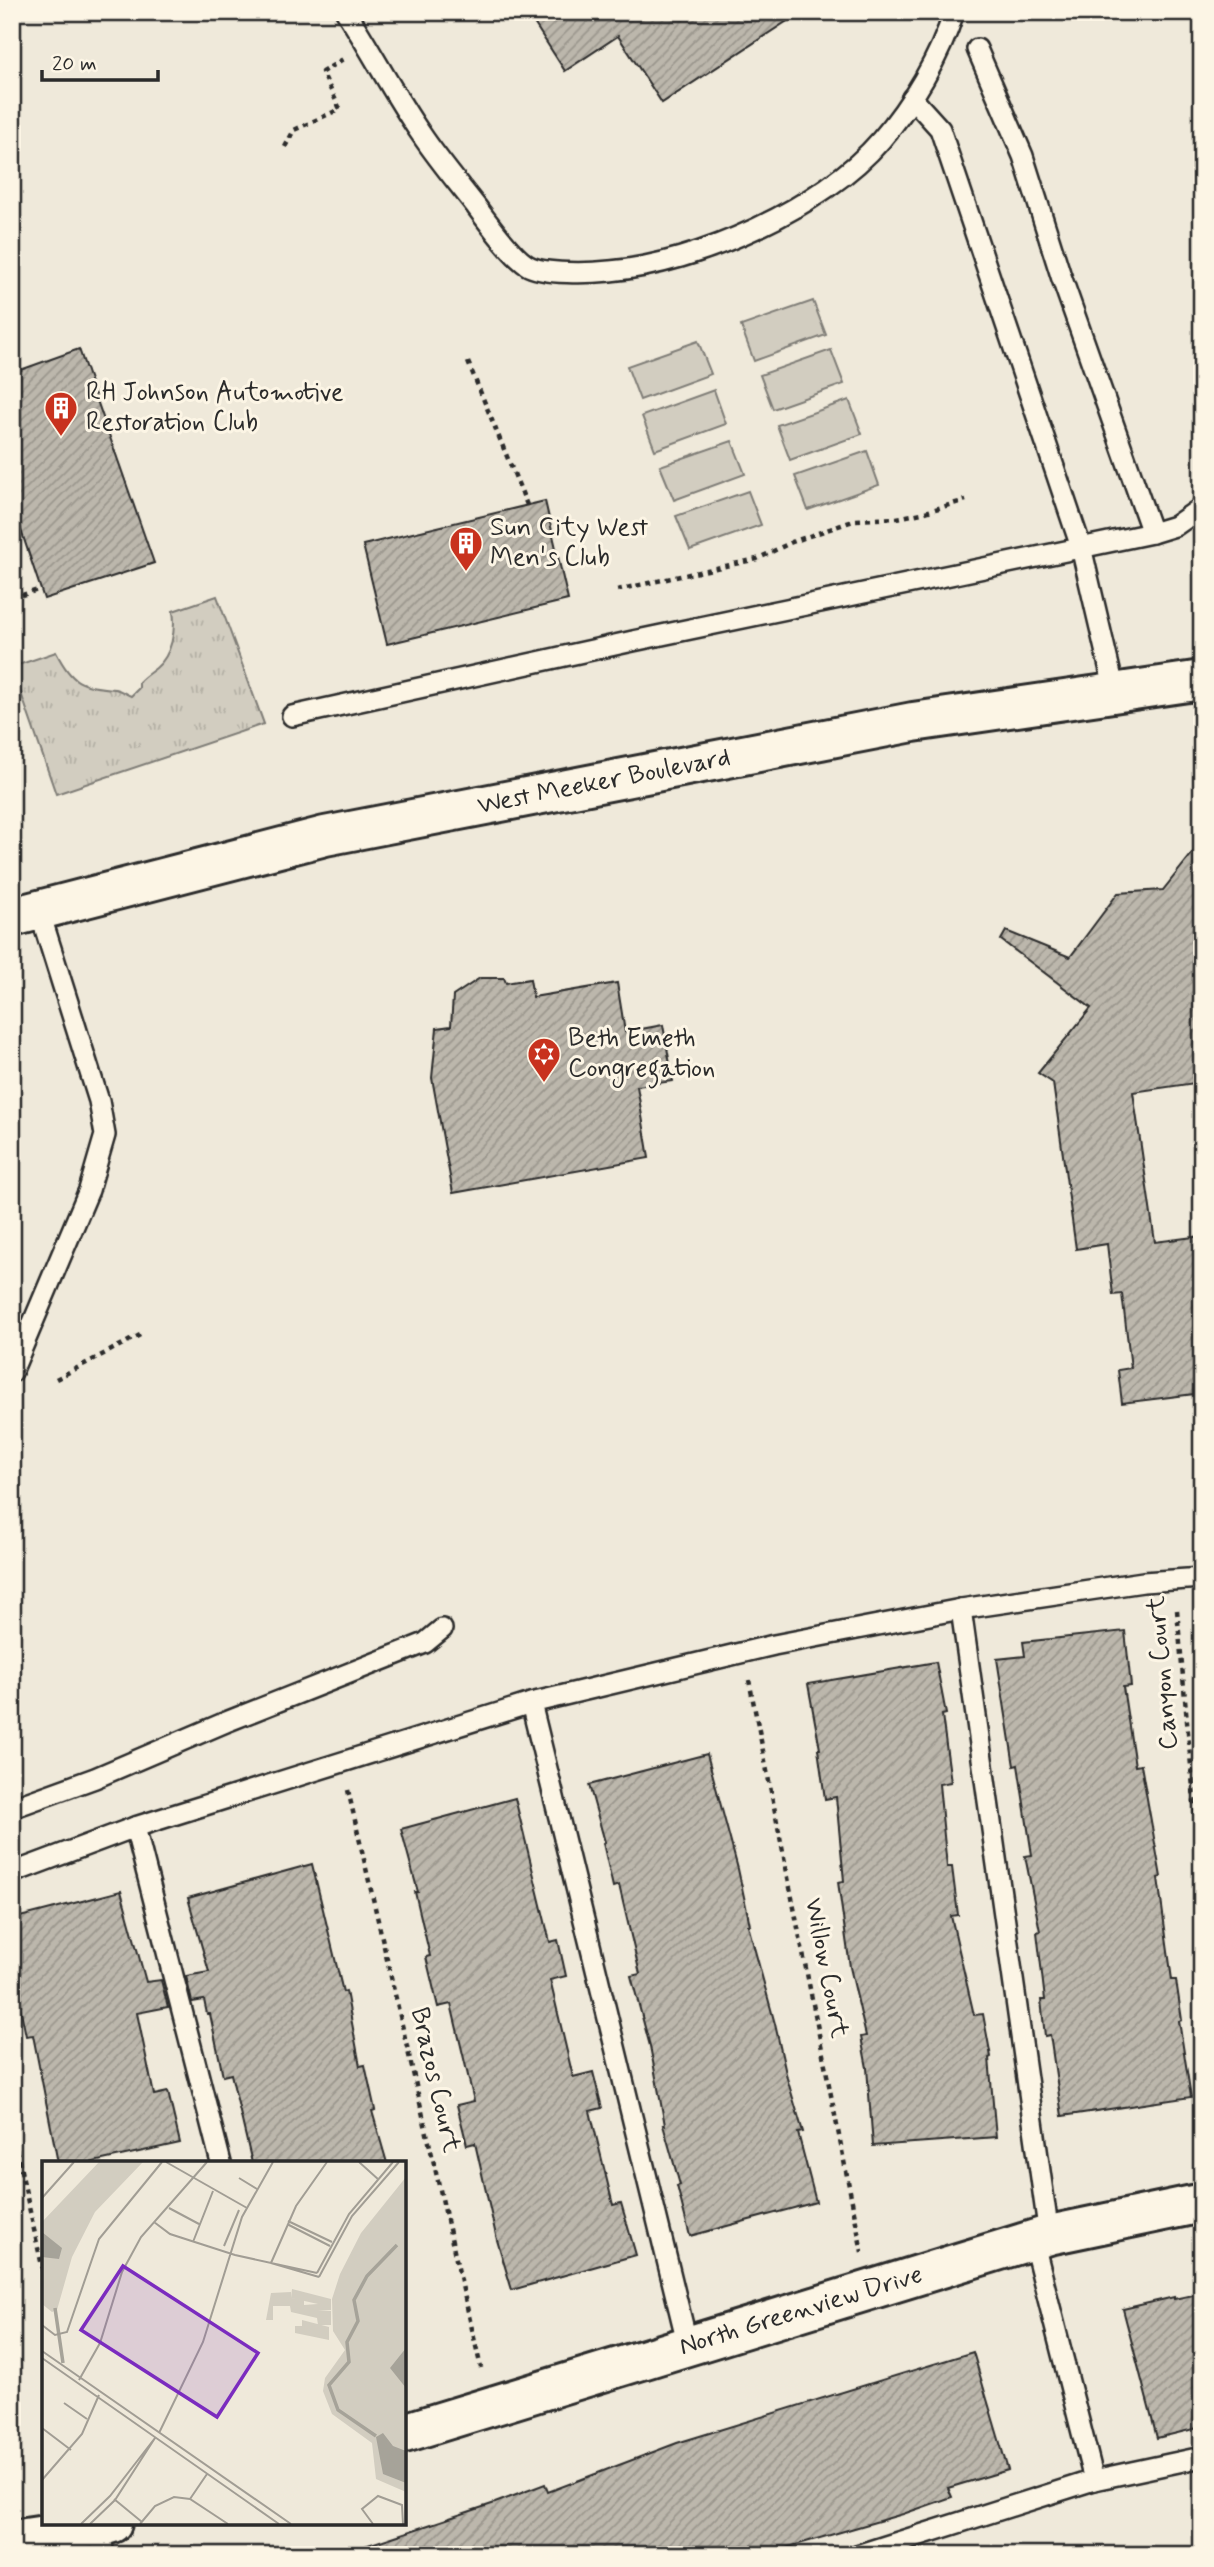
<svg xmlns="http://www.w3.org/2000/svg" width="1214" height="2567" font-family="Mynerve,sans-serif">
  <defs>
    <pattern id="grass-tufts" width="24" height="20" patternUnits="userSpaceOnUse" patternTransform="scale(1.75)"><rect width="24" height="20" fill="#d2cdc0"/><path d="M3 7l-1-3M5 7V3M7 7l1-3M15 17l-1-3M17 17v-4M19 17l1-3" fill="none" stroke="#b4b0a5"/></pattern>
    <pattern id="building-hatch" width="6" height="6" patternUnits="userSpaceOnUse" patternTransform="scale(1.75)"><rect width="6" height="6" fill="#bcb7ac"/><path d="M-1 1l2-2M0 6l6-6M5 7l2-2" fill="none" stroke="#99958c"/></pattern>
  </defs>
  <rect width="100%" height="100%" fill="#efe9da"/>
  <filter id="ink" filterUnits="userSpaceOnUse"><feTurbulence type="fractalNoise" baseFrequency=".0143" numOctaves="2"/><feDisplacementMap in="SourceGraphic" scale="14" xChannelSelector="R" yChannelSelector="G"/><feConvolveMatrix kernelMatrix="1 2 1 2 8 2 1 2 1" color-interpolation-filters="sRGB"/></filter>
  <g filter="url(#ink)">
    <path fill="url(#grass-tufts)" stroke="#7e7c76" stroke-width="2" d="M217,596l47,128 -208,70 -44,-127 44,-15c16,32 25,34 59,37 6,1 10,5 16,7l8,-8v-6c5,-6 11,-9 17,-14 16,-13 20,-38 17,-57z"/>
    <g fill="#d2cdc0" stroke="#7e7c76" stroke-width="2">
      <path d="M813,301l13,34 -72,26 -13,-35z"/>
      <path d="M698,341l13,33 -71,26 -13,-34z"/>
      <path d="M831,350l13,34 -71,25 -13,-34z"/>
      <path d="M714,390l12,34 -71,26 -13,-34z"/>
      <path d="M849,400l13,34 -72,26 -13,-35z"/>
      <path d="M732,441l13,33 -71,26 -14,-34z"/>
      <path d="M867,451l12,34 -71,25 -13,-34z"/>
      <path d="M748,491l13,34 -71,25 -14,-34z"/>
    </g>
    <g fill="url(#building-hatch)" stroke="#2b2b2b" stroke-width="2">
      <path d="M527,12h274l-139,91 -44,-67 -53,35z"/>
      <path d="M79,349l75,214 -110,36 -32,-96v-130z"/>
      <path d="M545,501l23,99 -181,44 -24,-99z"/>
      <path d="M1202,841v241l-69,10 22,150 47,-6v157l-80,10 -4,-33 13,-2 -9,-74 -9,1 -6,-51 -31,5 -23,-166 -15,-10 53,-65 -90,-68 5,-9 64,26 48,-64 45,-3z"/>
      <path d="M480,978h24l2,5 24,-4 3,18 84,-14 8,49 38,-7 10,56 -36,5 12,72 -196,35 -21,-115 5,-50 14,-2 2,-30z"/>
      <path d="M1125,1631l6,55 -8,1 12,79 6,-1 20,112 -3,1 14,102h4l6,40 -3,1 12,76 -129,19 -12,-81 -5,1 -4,-36h4l-8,-68 3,-1 -15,-75 7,-1 -14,-90 -4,1 -17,-107 28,-3 -2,-14z"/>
      <path d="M936,1662l10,52 -4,1 9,67 -12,2 8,83h5l6,48 -7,1 23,99 9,-1 8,43 -2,1 7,79 -123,9 -6,-78 -6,-31 5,-1 -16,-69 -12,-85 6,-1 -8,-84 -11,2 -7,-50h2l-12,-65z"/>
      <path d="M707,1754l31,115 12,56h-2l27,99 12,54 16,54 -5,1 18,69 -126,34 -13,-50 3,-1 -17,-60h2l-15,-79 -19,-70 9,-2 -21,-89 -6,2 -10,-44 2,-1 -16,-57z"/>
      <path d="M515,1798l35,144 8,-2 8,36 -16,4 23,97 20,-5 9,36 -12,3 23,94 8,-2 15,52 -124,35 -15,-50 -22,-97 -8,2 -10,-40 17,-4 -23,-97 -13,3 -12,-50 4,-1 -15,-64h3l-17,-63z"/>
      <path d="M312,1864l31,128 3,-1 14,75 5,-1 10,45 -3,1 15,52h-135l-21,-89 -8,2 -13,-62h-3l-3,-14 -12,2 -6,-26 23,-4 -21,-74z"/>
      <path d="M121,1891l25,91 15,-2 7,27 -31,6 17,82 14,-3 12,51 -91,20h-31l-25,-128 -7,1 -14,-68v-49z"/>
      <path d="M1202,2293v134l-45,11 -34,-129 51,-12v2z"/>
      <path d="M973,2352l35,118 -60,18 4,9 -49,17 -142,41h-404l-1,-6 139,-46 50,-19 3,8 129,-49z"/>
    </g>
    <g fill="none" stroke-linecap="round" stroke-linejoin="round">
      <defs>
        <g id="lane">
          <path d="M346,12c26,40 48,83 75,122 16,24 36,48 54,71 11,15 37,51 52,60 15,10 65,8 83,6 87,-7 214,-64 271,-131 31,-36 59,-83 73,-128"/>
          <path d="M977,49l46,107 38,120 91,257"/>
          <path d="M912,98l28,31 141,418 34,145"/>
          <path d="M292,716l341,-75 519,-108 23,-7 27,-19"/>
          <path d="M12,1372l77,-182 16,-55 -6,-34 -60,-191"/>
          <path d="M961,1609l88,626"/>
          <path d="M531,1703l157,643"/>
          <path d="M12,1808l83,-30 131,-56 199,-79 17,-14"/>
          <path d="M135,1827l86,336"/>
          <path d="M12,1873l123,-46 396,-124 243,-58 187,-36 182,-27 59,-4"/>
          <path d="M1033,2240l61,240"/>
          <path d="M99,2527l5,28"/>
          <path d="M857,2555l237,-75 108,-23"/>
        </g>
        <g id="street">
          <path d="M404,2433l645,-198 153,-32"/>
          <path d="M12,2540l87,-13 13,-4"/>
        </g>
        <path id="secondary" d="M12,917l313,-81 588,-114 289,-42"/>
      </defs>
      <use href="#lane" stroke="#2b2b2b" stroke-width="24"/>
      <use href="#street" stroke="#2b2b2b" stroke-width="44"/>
      <use href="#secondary" stroke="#2b2b2b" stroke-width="44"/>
      <g stroke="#2b2b2b" stroke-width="4.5" stroke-dasharray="5 5" stroke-linecap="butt">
        <path d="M285,147l9,-17 46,-21 -18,-37 21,-13"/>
        <path d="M468,362l59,143"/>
        <path d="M617,590l140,-31 35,-17 64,-22 41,-2 25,-5 44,-13"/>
        <path d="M12,598l29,-9"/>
        <path d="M56,1379l84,-44"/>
        <path d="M1177,1610l25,278"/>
        <path d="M749,1680l113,572"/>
        <path d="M348,1790l133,578"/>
        <path d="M12,2130l32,145"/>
      </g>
      <use href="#lane" stroke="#fcf5e5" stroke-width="19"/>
      <use href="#street" stroke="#fcf5e5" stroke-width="38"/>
      <use href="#secondary" stroke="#fcf5e5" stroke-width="38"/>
    </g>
  </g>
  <defs>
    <symbol id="building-pin" viewBox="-11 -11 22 30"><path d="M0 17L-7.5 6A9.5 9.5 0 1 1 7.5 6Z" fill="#c8321e" stroke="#fcf5e5"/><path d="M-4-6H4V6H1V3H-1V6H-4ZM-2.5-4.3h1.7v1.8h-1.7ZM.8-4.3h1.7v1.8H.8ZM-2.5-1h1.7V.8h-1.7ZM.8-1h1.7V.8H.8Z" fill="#fff"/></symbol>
    <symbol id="synagogue-pin" viewBox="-11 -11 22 30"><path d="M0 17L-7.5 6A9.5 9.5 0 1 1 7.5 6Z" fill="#c8321e" stroke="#fcf5e5"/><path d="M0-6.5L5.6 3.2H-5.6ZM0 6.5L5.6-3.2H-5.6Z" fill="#fff"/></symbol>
  </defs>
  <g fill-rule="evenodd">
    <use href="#building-pin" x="42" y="389" width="38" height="52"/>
    <use href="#building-pin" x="447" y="524" width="38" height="52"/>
    <use href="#synagogue-pin" x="525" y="1035" width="38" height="52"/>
  </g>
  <g text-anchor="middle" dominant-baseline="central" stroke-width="6" stroke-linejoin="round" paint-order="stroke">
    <g font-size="26" fill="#2b2b2b" stroke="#fcf5e5" text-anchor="start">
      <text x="86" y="393">RH Johnson Automotive<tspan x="86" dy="30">Restoration Club</tspan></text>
      <text x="490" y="528">Sun City West<tspan x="490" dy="30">Men's Club</tspan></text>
      <text x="568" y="1039">Beth Emeth<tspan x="568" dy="30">Congregation</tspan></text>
    </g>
    <g font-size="26" fill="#2b2b2b" stroke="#fcf5e5">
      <text transform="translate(604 782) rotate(-11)">West Meeker Boulevard</text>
      <text transform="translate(1163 1673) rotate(-95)">Canyon Court</text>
      <text transform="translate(826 1968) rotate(79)">Willow Court</text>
      <text transform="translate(435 2080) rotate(77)">Brazos Court</text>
      <text transform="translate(801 2311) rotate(-17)">North Greenview Drive</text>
    </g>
  </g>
  <g transform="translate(42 2161)">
    <rect width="364" height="364" fill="#efe9da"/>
    <path d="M57,1h44l-48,50 -23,45 -15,53 -5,2 -10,-8v-82zM364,16v315l-30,-13 -4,-36 -40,-29 -9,-23 2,-13 20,-28 -12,-19 -1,-32 8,-25 21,-41z" fill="#d2cdc0"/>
    <path d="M250,128l39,10v11l-13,1v-7l-27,-6z" fill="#d2cdc0"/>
    <path d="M249,131v6l13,1v6l14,-1v7h13v14h-13l-1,-7 -26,-6 -1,-6h-17v14h-7l5,-27zM260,159l27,7v13l-34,-7v-7h7z" fill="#d2cdc0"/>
    <path d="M0,71l20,16 -3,11 -17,-2zM364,187v40l-16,-20zM341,272l10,13 13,5v32l-23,-9 -7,-37z" fill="#a6a399"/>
    <path fill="none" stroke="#a6a399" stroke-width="3.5" d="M13,147l8,55M334,275l-38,-26 -9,-25 20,-23 -2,-20 11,-21 -4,-21 13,-24 30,-31"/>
    <path fill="none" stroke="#a19d94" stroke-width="2" d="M124,1l81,46M317,1l20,18M197,17l18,11M0,37l32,-36M127,47l30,16M246,60l44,21M112,61l16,12 65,21 82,18M245,63l43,22M151,81l20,-51M182,85l15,-36M229,102l25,-57 31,-44M229,102l48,14M275,112l32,-59 44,-52M277,116l33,-61 47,-54M0,164l13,10 12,-3 32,-93 63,-77M0,190l249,173M0,197l237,166M37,219l21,-37 22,-71 19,-35 66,-75M22,242l23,16M0,267l29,22M117,272l44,-91 39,-125 31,-55M0,319l40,-46 17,-39M72,338l28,23M148,338l17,-25M39,363l29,-28 45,-58M48,363l25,-24 40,-62M98,363l15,-18 19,-9 16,2 38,25M331,363l-11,-15 16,-13 24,9 1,19"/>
    <path fill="#7b2cbf" fill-opacity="0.15" stroke="#7b2cbf" stroke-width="3.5" d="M81,105l135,87 -41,64 -136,-87z"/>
    <rect width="364" height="364" fill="none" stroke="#2b2b2b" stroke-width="3.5"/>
  </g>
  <rect width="1214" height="2567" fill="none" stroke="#fcf5e5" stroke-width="42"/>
  <rect x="21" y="21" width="1172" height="2525" fill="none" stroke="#2b2b2b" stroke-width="2.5" filter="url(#ink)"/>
  <path d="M42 70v10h116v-10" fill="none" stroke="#2b2b2b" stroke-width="3.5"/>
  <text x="52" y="70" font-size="21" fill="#2b2b2b" stroke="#fcf5e5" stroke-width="5" paint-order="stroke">20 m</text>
</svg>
